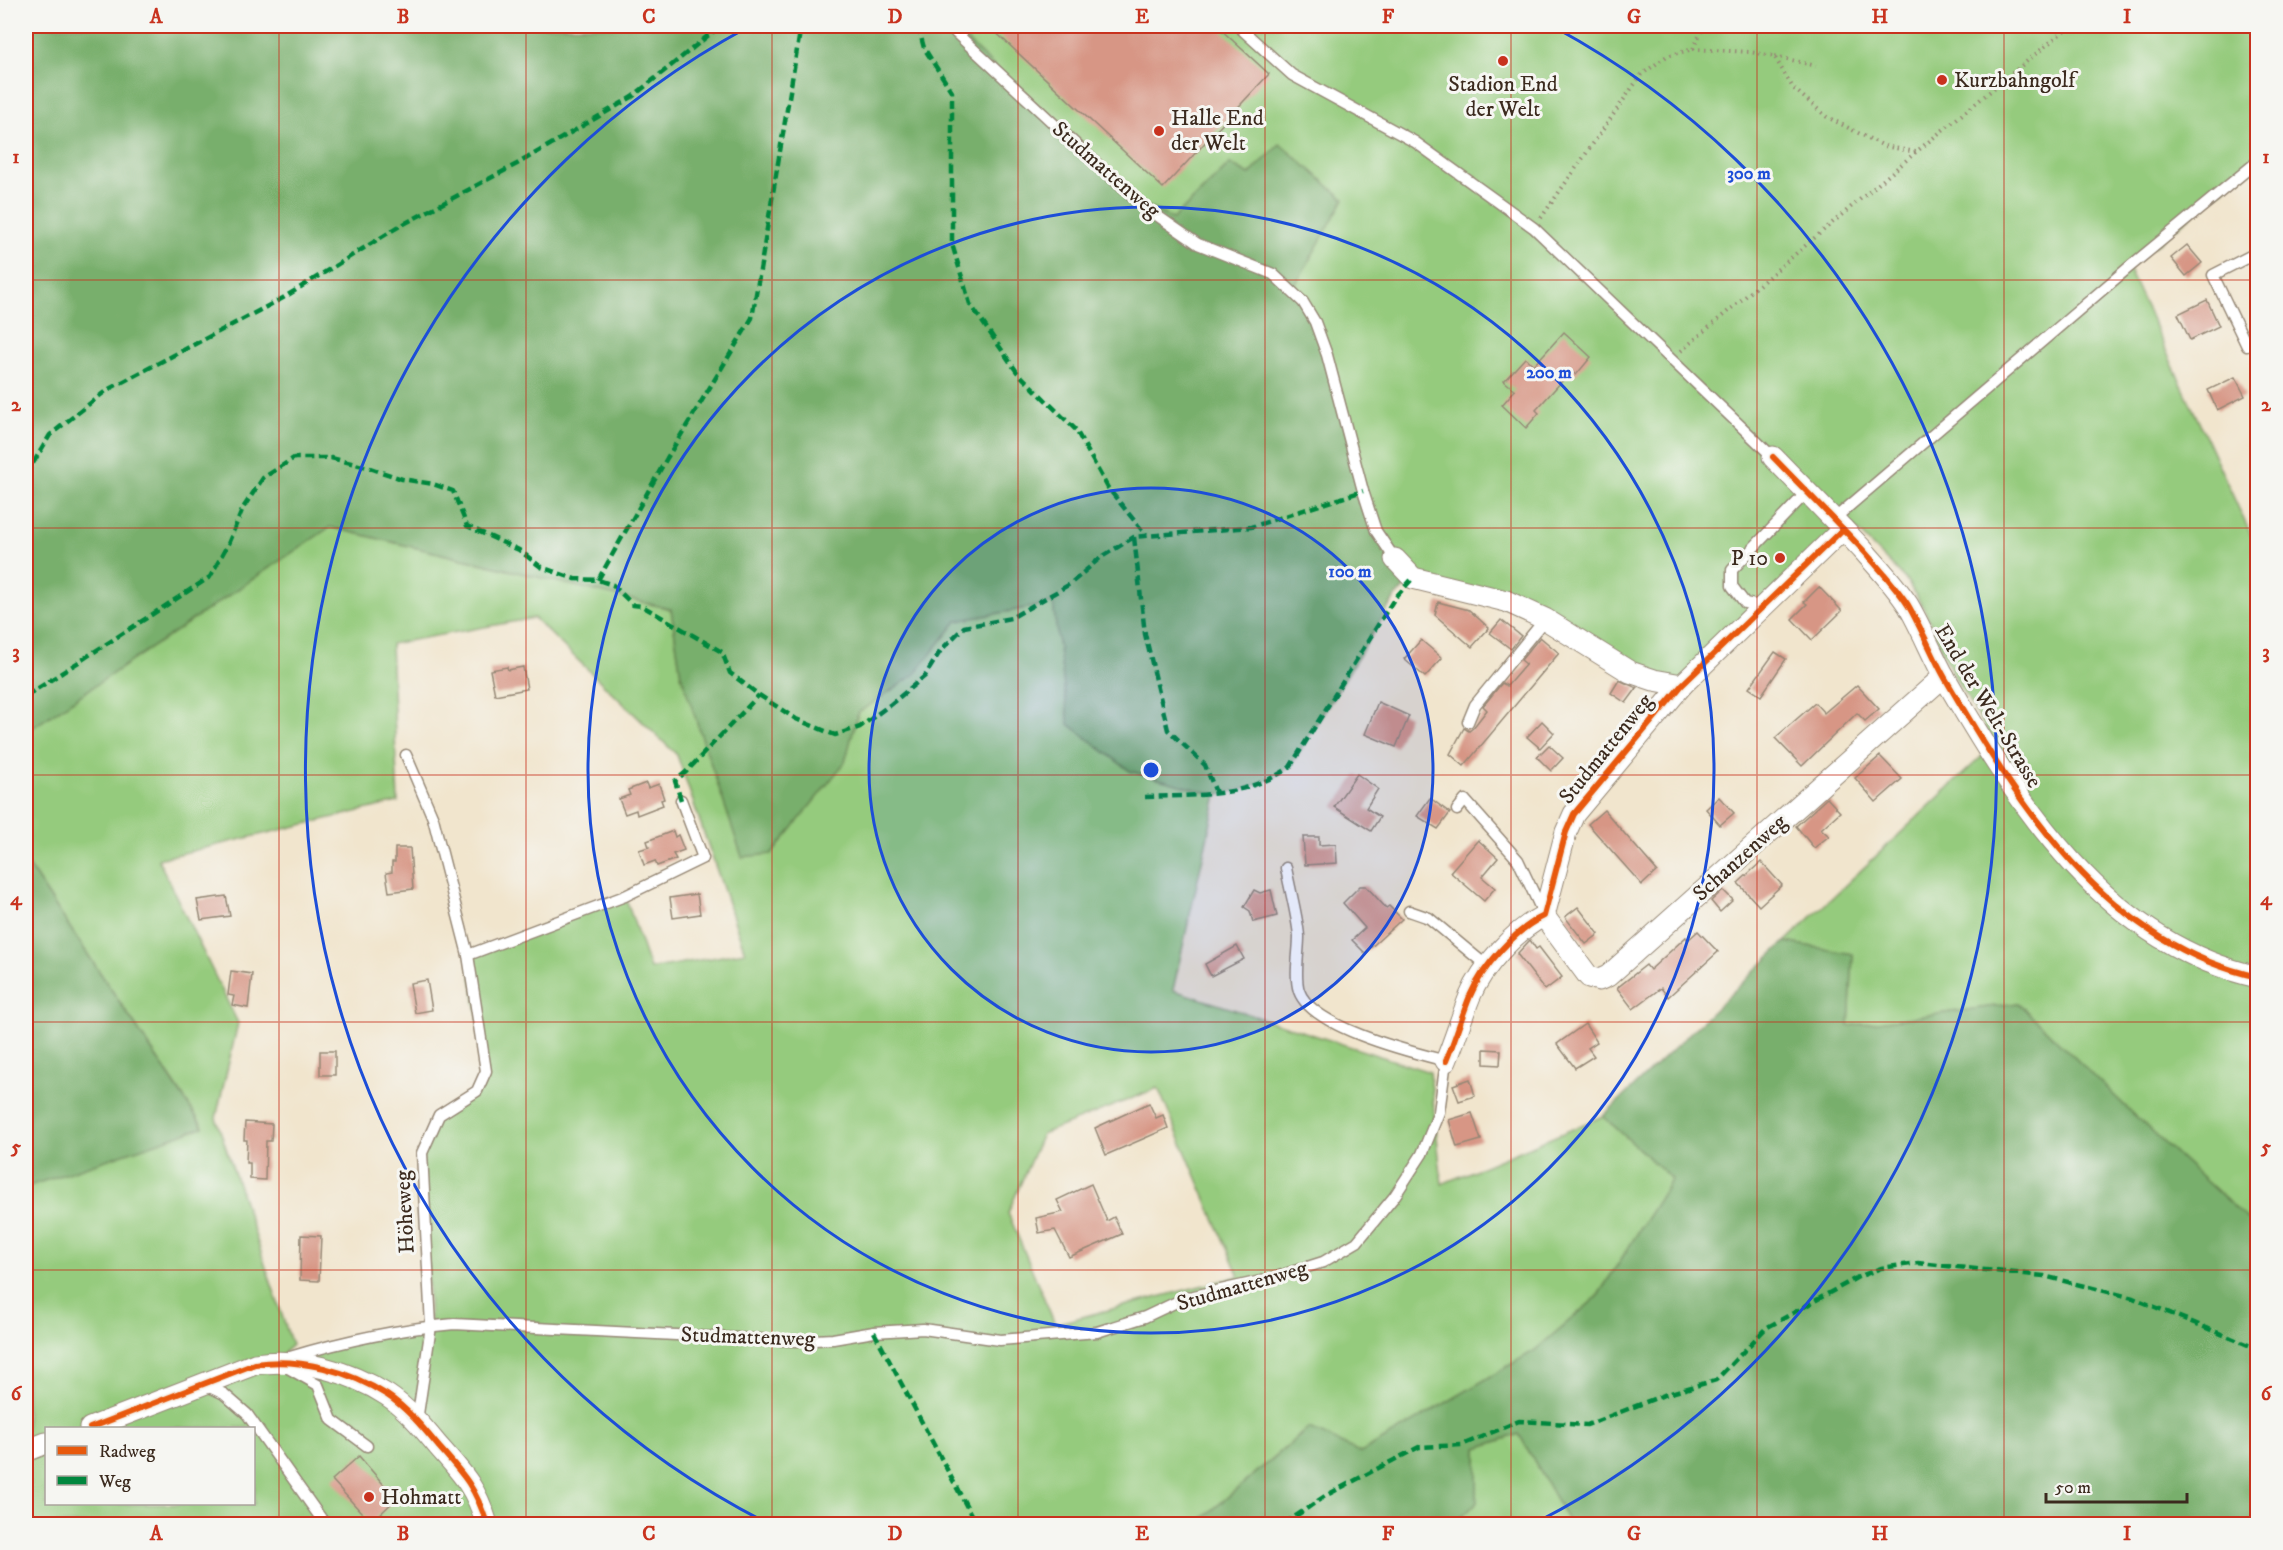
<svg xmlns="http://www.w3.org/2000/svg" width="2283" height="1550" font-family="'IM FELL DW Pica',serif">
  <rect width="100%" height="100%" fill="#f6f6f2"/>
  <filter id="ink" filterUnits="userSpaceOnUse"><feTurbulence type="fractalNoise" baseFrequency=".0167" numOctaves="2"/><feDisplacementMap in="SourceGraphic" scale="12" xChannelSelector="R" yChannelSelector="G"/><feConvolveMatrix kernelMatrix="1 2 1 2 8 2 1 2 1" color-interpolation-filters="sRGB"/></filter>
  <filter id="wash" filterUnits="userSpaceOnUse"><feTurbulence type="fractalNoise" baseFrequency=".008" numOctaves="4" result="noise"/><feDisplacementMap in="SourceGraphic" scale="24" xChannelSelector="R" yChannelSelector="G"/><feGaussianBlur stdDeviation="1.35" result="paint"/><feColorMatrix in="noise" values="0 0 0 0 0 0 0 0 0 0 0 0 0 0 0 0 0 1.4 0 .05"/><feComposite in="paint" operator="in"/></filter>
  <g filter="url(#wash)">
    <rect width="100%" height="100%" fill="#f1e5cd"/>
    <g fill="#95cb7d" stroke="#687a4e" stroke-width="1.5" fill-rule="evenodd">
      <path d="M951,26h1306v135l-129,107 129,280v680l-105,-96 -134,-129 -169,23 4,-72 -68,-12 210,-198 -42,-70 -29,-65 -17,-28 -66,-67 2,15 -161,156 -28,-5 -109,-61 -132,-41 -37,-47 -127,-356 -19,-11 -57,55 -34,-16z"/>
      <path d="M330,527l341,82 10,66 164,87 12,-49 57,-38 43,-54 96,-18 16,121 61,47 87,24 -44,195 257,82 12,112 161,-68 69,63 -75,118 -63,54 -173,102 -53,-25 -112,96h-1170v-337l177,-61 -177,-264v-130zM534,618l143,137 68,197 -95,17 -25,-73 -157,59 18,116 -9,20 -38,24 -17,38 8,173 -154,34 16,-15 -76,-227 22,-95 -80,-164 240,-57 -7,-158zM1158,1088l81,188 -184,48 -47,-111 34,-79zM46,1428h208v76h-208z"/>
      <path d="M1519,1434l51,90h-115l22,-22v-54z"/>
    </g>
    <g fill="#78af6c" stroke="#5a6c45" stroke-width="1.5">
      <path d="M26,26h925l188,177 34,16 57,-55 19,11 31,-31 64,55 -52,92 23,31 61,209 37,47 -19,21 -104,168 -14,9 -25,11 -34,8 -87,-24 -61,-47 -16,-121 -96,18 -43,54 -56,38 -13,49 -73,92 -30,3 -61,-182 -10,-66 -341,-82 -304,205z"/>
      <path d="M26,862l177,265 -177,60z"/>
      <path d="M1785,942l68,12 -4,72 169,-23 134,129 105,96v296h-687l-51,-90 -42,14v54l-22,22h-259l113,-96 52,25 173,-102 63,-54 75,-118 -69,-63z"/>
    </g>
    <g id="blocks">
      <g fill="#d79685">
        <path d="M989,26h228l52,48 -106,114z"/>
        <path d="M2187,245l15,18 -16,13 -15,-18z"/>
        <path d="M2207,300l12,26 -29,14 -12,-26z"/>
        <path d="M1564,332l27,25 -15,18 -5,-4 -35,39 3,3 -13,15 -24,-23 13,-15 -11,-9 21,-23 9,7z"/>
        <path d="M2235,377l10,19 -28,14 -9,-20z"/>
        <path d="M1819,587l23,24 -30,29 -20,-21 15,-15 -3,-2z"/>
        <path d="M1438,602l31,8 20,18 -17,19 -37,-32z"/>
        <path d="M1501,620l20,16 -10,13 -21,-16z"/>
        <path d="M1540,637l19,16 -95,113 -14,-12 14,-26 5,3 4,-3 14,-18 -4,-4 19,-23 5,3 19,-22 -5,-4z"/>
        <path d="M1421,640l21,18 -17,19 -21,-18z"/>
        <path d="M1775,652l11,7 -25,37 -12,-8z"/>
        <path d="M507,667l1,3 15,-3 4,22 -32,6 -5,-25z"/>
        <path d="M1619,680l18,8 -11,15 -15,-10z"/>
        <path d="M1857,685l22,24 -14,12 -8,-8 -55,53 -27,-28 40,-35 9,10z"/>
        <path d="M1378,702l31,14 -13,31 -31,-13z"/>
        <path d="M1542,721l12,12 -14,15 -13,-11z"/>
        <path d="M1549,745l14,13 -12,13 -14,-14z"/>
        <path d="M1880,756l22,23 -26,23 -21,-24z"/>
        <path d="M1357,774l21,15 -12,19 14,9 -9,14 -37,-24z"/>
        <path d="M646,783l2,5 11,-4 5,15 -3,1 2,5 -26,10 -1,-5 -11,4 -6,-15 11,-4 -2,-5z"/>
        <path d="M1719,797l15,16 -14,12 -14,-16z"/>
        <path d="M1430,798l20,15 -12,16 -21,-13z"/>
        <path d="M1827,798l13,14 -19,17 8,7 -15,12 -18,-22z"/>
        <path d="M1604,810l53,61 -15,14 -54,-61z"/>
        <path d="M673,831l2,6 3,-2 6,15 -11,4 3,5 -19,7 -2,-5 -11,4 -5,-15 10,-3 -2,-6z"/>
        <path d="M1303,837h16v8l17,-1 1,19 -32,2z"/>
        <path d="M1478,840l20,18 -16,19 13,11 -11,13 -34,-29z"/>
        <path d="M395,848h15l3,41 -24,3 -3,-19 6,-1v-10h3z"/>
        <path d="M1761,862l21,23 -23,21 -21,-23z"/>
        <path d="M1360,886h6l20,22 3,-2 13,13 -37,34 -13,-13 13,-12 -22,-25z"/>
        <path d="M1254,890l6,3 11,-3 6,26 -24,6 -3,-11 -6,-4z"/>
        <path d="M1723,890l10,10 -13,12 -9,-11z"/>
        <path d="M697,894l3,20 -27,4 -3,-20z"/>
        <path d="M226,896l4,20 -29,4 -4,-20z"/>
        <path d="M1578,907l21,27 -13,10 -21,-27z"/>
        <path d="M1698,931l20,21 -50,45 -7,-9 -28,21 -16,-21 29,-23 4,5 36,-33 2,3z"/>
        <path d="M1530,940l6,9 3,-2 23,30 -17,13 -28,-36z"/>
        <path d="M1237,946l7,13 -33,17 -6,-12z"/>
        <path d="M231,971l21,3 -4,34 -16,-3 2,-9 -6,-1z"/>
        <path d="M427,980l5,30 -17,3 -5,-30z"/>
        <path d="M1585,1024l12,18 -9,6 6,8 -19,12 -18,-24z"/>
        <path d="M1484,1049l17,1 -1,15 -16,-1z"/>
        <rect x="320" y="1051" width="15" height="24"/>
        <path d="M1470,1079l5,17 -16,5 -6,-16z"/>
        <path d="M1149,1103l7,15 7,-3 5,13 -62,27 -11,-27z"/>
        <path d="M1472,1113l9,27 -24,7 -8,-27z"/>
        <path d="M245,1122l27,2 -1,17h-5l-1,39 -15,-1v-16h-4l1,-23h-3z"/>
        <path d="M1091,1184l16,37 7,-4 8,17 -53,23 -14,-27 -16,3 -3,-15 27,-6 -6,-12z"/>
        <path d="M301,1235l20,1 -2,45 -19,-1z"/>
        <path d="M359,1456l37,43 -25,24 -39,-43z"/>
      </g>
    </g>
  </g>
  <g filter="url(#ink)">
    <use href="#blocks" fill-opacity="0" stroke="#968876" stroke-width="1.5"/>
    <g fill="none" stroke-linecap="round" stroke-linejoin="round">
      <defs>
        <g id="lane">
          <path d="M951,26l5,7 183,170 59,41 75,30 30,28 12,20 12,33 36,136 13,40 19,28"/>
          <path d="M1238,26l54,49 123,67 119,86 239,229"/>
          <path d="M2247,346l-34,-71 45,-23"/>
          <path d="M1834,519l294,-251 130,-107"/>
          <path d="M1764,607l-19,-4 -13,-17v-16l75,-78"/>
          <path d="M1468,722l7,-17 70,-86"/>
          <path d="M406,755l27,63 35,137 18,116 -9,20 -38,24 -17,38 9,173 -14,95"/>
          <path d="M1457,810l8,-10 53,60 25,53"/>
          <path d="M1409,911l20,7 59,49"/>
          <path d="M468,955l157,-59 78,-38 -22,-58"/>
          <path d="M290,1357c53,-16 109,-28 164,-33l342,17 37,-2 41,-7 49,-3 77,11 97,-8 48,-15 40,-19 85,-19 53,-17 34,-20 37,-45 28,-43 17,-42 7,-51c-35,-9 -134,-33 -147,-70 -5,-16 0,-37 0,-55 -2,-22 -9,-46 -13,-68"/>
          <path d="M288,1368l30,17 14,35 35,26"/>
          <path d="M205,1385l19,9 23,20 78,110"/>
        </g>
        <g id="street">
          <path d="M1773,457c30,31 60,61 89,92 16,18 33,36 46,56 14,24 24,50 37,73 73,126 161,266 313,299"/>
          <path d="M1395,559l18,19 93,23 39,18 85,53 24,8 28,5"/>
          <path d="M1544,916l45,61 10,3 9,-4 336,-300"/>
          <path d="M1446,1061c9,-21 15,-43 24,-65 12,-29 46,-67 74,-80l22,-84 8,-18 108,-129 161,-156"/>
          <path d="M90,1428l165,-64c45,-7 94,7 132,31 20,13 37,34 52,52 25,28 37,41 48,77"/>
          <path d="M26,1451l20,-8"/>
        </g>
      </defs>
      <use href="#lane" stroke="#968876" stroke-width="13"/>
      <use href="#street" stroke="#968876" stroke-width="23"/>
      <g stroke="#968876" stroke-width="4" stroke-dasharray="1.5 4.5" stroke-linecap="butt">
        <path d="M1693,49l57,3 24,4 19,32 34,29 57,29 32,6 154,-126"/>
        <path d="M1775,56l41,10"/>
        <path d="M1541,218l100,-143 26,-19 26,-7 11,-23"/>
        <path d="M1681,351l235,-199"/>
      </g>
      <use href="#lane" stroke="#fff" stroke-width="10"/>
      <use href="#street" stroke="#fff" stroke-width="21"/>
      <g stroke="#00873e" stroke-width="4.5" stroke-dasharray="9 4.5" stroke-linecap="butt">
        <path d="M918,26l6,22 28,44v152l18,60 47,68 59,58 32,58 38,47"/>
        <path d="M26,475l24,-40 57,-45 176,-92 115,-71 119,-63 115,-67 88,-71"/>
        <path d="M1134,537l11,97 23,96 37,35 12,30"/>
        <path d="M598,580l69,-122 85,-140 49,-292"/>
        <path d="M26,696l184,-119 18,-33 15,-36 20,-30 31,-20h37l36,9 35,12 31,5 20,7 14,35 52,24 22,17 34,12 23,1 15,5 20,20 9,1 80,46 8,21 29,22 37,24 39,16 25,-8 31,-23 34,-28 16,-26 23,-23 47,-9 59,-34 30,-26 34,-21 117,-10 112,-36"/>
        <path d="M1145,797c52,-2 100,1 145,-30l104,-168 19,-21"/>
        <path d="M681,800l-6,-19 11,-9 73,-77"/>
        <path d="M874,1332l102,192"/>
        <path d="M1284,1524l41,-28 94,-49 43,-2 57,-24 68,4 77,-30 52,-15 50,-52 92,-51 23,-9 37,-5 126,13 89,22 125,51"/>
      </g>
      <defs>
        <g id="cycleway">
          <path d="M1773,457c30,31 60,61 89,92 16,18 33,36 46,56 14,24 24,50 37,73 73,126 161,266 313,299"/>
          <path d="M1446,1061c9,-21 15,-43 24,-65 12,-29 46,-67 74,-80l22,-84 8,-18 108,-129 161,-156"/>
          <path d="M90,1428l165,-64c45,-7 94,7 132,31 20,13 37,34 52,52 25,28 37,41 48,77"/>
        </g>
      </defs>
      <use href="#cycleway" stroke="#f6f6f2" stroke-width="10"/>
      <use href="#cycleway" stroke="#e8590c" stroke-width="6"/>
    </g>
  </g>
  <path fill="none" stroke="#c8321e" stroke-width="1.5" stroke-opacity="0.55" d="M279,26v1498M526,26v1498M772,26v1498M1018,26v1498M1265,26v1498M1511,26v1498M1757,26v1498M2004,26v1498M26,280h2232M26,528h2232M26,775h2232M26,1022h2232M26,1270h2232"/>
  <circle cx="1151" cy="770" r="282" fill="#1d4ed8" fill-opacity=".12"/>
  <g fill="none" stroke="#1d4ed8" stroke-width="3">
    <circle cx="1151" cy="770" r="282"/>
    <circle cx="1151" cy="770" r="563"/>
    <path d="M767 1523A845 845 0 0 1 748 27M1554 27A845 845 0 0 1 1535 1523"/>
  </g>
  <g fill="#c8321e" stroke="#f6f6f2" stroke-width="2">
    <circle cx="1503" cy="61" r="6"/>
    <circle cx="1942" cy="80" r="6"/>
    <circle cx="1159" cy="131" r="6"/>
    <circle cx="1780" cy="558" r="6"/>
    <circle cx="369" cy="1497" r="6"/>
  </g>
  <g text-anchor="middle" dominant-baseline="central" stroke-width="6" stroke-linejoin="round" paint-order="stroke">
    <g font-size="22" fill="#3b2a1e" stroke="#f6f6f2" text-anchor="start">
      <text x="1954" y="80">Kurzbahngolf</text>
      <text x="1503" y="84" text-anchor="middle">Stadion End<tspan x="1503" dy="25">der Welt</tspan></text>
      <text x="1171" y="118">Halle End<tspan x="1171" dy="25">der Welt</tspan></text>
      <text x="1768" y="558" text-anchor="end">P 10</text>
      <text x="381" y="1497">Hohmatt</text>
    </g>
    <g font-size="22" fill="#3b2a1e" stroke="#f6f6f2">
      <text transform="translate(1106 170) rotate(41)">Studmattenweg</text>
      <text transform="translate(1988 706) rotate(59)">End der Welt-Strasse</text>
      <text transform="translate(1606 749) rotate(-51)">Studmattenweg</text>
      <text transform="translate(1740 858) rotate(-42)">Schanzenweg</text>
      <text transform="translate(405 1212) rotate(-93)">Höheweg</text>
      <text transform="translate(1242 1286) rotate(-16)">Studmattenweg</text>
      <text transform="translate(748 1337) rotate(2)">Studmattenweg</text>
    </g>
  </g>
  <circle cx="1151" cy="770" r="9" fill="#1d4ed8" stroke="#f6f6f2" stroke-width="3"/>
  <g font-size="18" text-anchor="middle" font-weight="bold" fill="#1d4ed8" stroke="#f6f6f2" stroke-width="6" stroke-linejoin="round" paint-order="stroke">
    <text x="1749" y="179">300 m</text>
    <text x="1549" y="378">200 m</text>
    <text x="1350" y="577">100 m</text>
  </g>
  <rect width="2283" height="1550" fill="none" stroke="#f6f6f2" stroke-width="66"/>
  <rect x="45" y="1427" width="210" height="78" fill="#f6f6f2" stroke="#aba49d" stroke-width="1.5"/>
  <rect x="57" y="1446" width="30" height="9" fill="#e8590c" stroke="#aba49d" stroke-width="1.5"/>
  <text x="99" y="1457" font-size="18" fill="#3b2a1e">Radweg</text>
  <rect x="57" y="1476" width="30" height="9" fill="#00873e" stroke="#aba49d" stroke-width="1.5"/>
  <text x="99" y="1487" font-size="18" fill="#3b2a1e">Weg</text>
  <path d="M2046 1493v9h141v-9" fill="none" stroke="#3b2a1e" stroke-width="3"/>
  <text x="2055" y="1493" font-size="18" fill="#3b2a1e" stroke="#f6f6f2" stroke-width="4.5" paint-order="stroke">50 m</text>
  <rect x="33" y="33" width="2217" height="1484" fill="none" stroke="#c8321e" stroke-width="2"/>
  <g font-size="20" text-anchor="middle" font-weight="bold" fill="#c8321e">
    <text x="156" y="23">A</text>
    <text x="403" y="23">B</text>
    <text x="649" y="23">C</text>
    <text x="895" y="23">D</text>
    <text x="1142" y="23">E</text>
    <text x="1388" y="23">F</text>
    <text x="1634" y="23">G</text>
    <text x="1880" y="23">H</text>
    <text x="2127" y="23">I</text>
    <text x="16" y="163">1</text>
    <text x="2266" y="163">1</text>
    <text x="16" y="411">2</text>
    <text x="2266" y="411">2</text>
    <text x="16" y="658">3</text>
    <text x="2266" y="658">3</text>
    <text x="16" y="905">4</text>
    <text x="2266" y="905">4</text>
    <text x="16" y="1153">5</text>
    <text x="2266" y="1153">5</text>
    <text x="16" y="1400">6</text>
    <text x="2266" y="1400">6</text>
    <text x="156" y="1540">A</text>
    <text x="403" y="1540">B</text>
    <text x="649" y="1540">C</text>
    <text x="895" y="1540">D</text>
    <text x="1142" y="1540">E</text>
    <text x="1388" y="1540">F</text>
    <text x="1634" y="1540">G</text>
    <text x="1880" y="1540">H</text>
    <text x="2127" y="1540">I</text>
  </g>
</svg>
